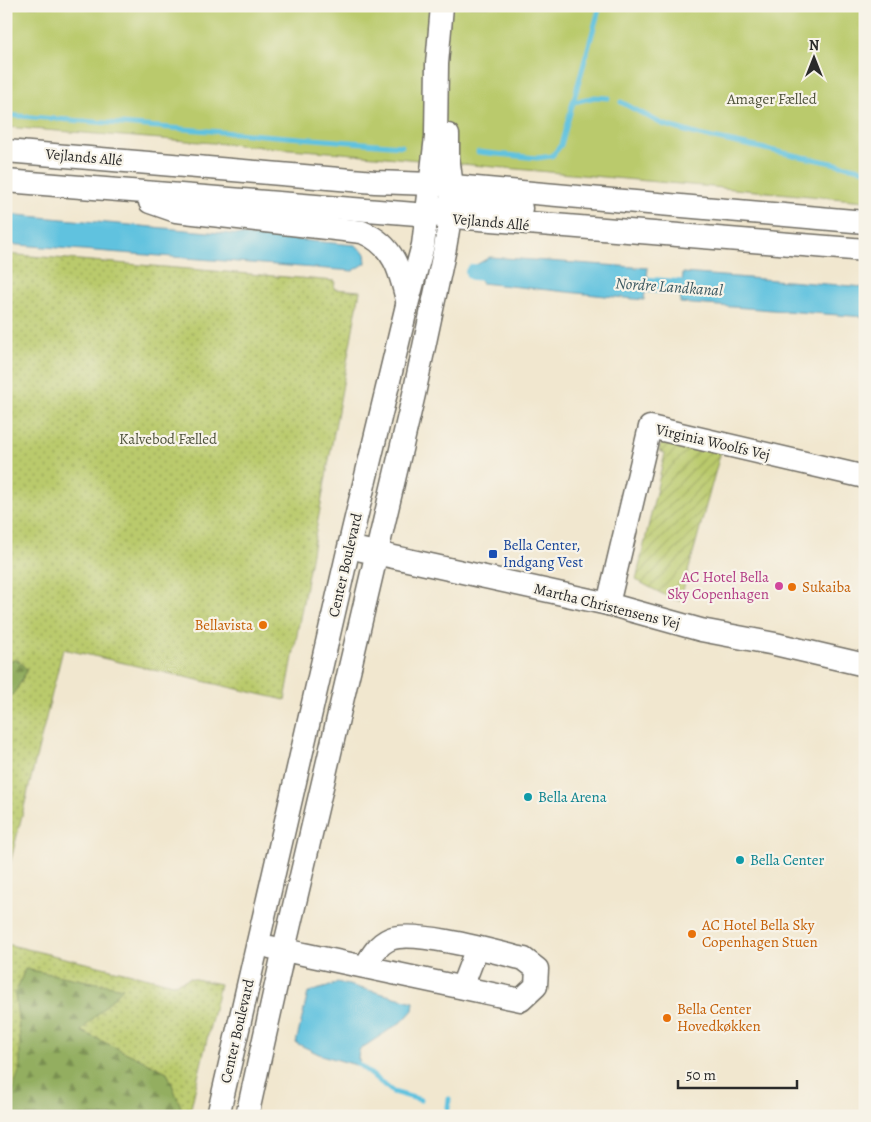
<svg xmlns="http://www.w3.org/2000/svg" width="871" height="1122" font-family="Alegreya,serif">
  <defs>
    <pattern id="grass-dots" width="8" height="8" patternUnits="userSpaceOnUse" patternTransform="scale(1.25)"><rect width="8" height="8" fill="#baca6c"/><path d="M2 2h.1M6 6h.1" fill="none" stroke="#97a459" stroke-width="1.8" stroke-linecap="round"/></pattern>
    <pattern id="forest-firs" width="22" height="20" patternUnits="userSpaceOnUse" patternTransform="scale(1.25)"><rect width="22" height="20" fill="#93ae60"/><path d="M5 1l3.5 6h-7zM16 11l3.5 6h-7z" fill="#788e4f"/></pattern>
    <pattern id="garden-furrows" width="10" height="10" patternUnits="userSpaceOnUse" patternTransform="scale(1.25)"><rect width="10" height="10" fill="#baca6c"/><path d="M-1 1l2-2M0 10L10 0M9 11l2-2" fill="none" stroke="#97a459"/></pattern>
  </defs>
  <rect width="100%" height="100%" fill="#f7f3e8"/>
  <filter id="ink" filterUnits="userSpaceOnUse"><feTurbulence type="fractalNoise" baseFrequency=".02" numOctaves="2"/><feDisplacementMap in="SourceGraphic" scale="10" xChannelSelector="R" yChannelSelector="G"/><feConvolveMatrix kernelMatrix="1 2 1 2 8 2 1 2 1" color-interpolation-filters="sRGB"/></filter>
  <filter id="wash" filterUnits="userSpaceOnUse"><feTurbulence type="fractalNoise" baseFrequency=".0096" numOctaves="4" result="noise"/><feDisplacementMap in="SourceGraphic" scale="20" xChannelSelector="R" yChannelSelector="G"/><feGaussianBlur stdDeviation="1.12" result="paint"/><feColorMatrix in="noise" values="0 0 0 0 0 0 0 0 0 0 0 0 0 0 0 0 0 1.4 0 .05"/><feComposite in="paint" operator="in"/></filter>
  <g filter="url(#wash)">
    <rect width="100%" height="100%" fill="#f1e7cf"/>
    <g fill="url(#grass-dots)" stroke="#727a4c">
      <path d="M6,254l329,27 -1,8 26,2 -75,409 -222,-51 -57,231z"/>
      <path d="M6,944l168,40 16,-6 30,6 -31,132h-183z"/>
    </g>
    <g fill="url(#forest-firs)" stroke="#5f6c46">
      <path d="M6,660h12l9,10 -9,17 -12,16z"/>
      <path d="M25,969l98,19 -42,43 86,41 16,40 -2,4h-175v-7l14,-40v-32l-5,-43z"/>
    </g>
    <path fill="#baca6c" stroke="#727a4c" d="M6,6h859v195l-523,-48 -336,-26z"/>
    <path fill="url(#garden-furrows)" stroke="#727a4c" d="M664,441l57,10 -41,150 -10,-3 -34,-18 29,-127 -6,-2 1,-5z"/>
    <g fill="#61c2df" stroke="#467685">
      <path d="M6,214l349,31 10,8 1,10 -13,8 -347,-27z"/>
      <path d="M490,257l158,11 -4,32 -163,-17 -5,-18z"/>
      <path d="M683,273l182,14v30l-185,-14z"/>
      <path d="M337,982l77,20 -1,8 -9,10 -45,30 -1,9 2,1 -4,5 -35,-10 -25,-12 12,-50c10,-5 20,-4 29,-11z"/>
    </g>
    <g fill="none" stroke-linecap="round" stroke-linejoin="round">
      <g stroke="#61c2df" stroke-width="5">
        <path d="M574,102l21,-5 13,1"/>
        <path d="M621,102l41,22 37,11 166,35"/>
        <path d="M6,115l396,31"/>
        <path d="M478,152l59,6 15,-2 9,-11 39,-139"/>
        <path d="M357,1063l36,29 28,8"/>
        <path d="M447,1116l2,-17"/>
      </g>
      <g stroke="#61c2df" stroke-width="16">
        <path d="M473,272l25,2"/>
        <path d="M625,283l78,6"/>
      </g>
    </g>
  </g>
  <g filter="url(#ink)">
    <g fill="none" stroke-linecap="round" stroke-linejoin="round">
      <defs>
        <g id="minor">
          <path d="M6,151l369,31 56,2 434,38"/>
          <path d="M6,181c286,24 572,48 859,69"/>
          <path d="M150,202l26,9 186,21c32,13 38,38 45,68"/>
          <path d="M446,206l5,-3 70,5"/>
          <path d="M362,550l246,54 93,26 74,14 90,21"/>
          <path d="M608,604l42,-177 215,50"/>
          <path d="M270,947l251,53 15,-14 1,-17 -13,-10c-28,-7 -110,-30 -134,-20 -12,5 -19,17 -25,28"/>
          <path d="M462,987l15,-39"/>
          <path d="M218,1116l131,-569 59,-246 15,-56 13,-108 1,-73 5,-58"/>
          <path d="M247,1116l37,-167 130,-555 31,-146 5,-30 2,-31 -4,-31v-21"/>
        </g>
      </defs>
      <use href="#minor" stroke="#706d64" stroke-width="25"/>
      <use href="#minor" stroke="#fff" stroke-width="22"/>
    </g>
  </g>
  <rect fill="#1a4fb4" stroke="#f7f3e8" stroke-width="2" x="488" y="549" width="10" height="10" rx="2.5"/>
  <circle fill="#d1479c" stroke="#f7f3e8" stroke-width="2" cx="779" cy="586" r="5"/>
  <g fill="#e8710a" stroke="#f7f3e8" stroke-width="2">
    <circle cx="792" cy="587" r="5"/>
    <circle cx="263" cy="625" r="5"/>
    <circle cx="692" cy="934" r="5"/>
    <circle cx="667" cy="1018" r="5"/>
  </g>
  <g fill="#0f9aa8" stroke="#f7f3e8" stroke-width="2">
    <circle cx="528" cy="797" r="5"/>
    <circle cx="740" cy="860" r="5"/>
  </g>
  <g text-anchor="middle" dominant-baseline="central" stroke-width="4.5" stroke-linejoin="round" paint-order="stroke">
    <g font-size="15" fill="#4f533b" stroke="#f7f3e8">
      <text x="772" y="99">Amager Fælled</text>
      <text x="168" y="439">Kalvebod Fælled</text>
    </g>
    <g font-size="15" fill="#2b2b2b" stroke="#f7f3e8">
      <text transform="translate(84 157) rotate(5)">Vejlands Allé</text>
      <text transform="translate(491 222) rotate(5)">Vejlands Allé</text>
      <text transform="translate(713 442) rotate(13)">Virginia Woolfs Vej</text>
      <text transform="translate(345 565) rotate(-77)">Center Boulevard</text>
      <text transform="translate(607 606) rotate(14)">Martha Christensens Vej</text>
      <text transform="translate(237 1031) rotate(-77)">Center Boulevard</text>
    </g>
    <g font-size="15" fill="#164399" stroke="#f7f3e8" text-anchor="start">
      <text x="503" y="545">Bella Center,<tspan x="503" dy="17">Indgang Vest</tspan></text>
    </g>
    <g font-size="15" fill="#b23c85" stroke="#f7f3e8" text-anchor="end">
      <text x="769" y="577">AC Hotel Bella<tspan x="769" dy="17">Sky Copenhagen</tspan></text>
    </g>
    <g font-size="15" fill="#c56008" stroke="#f7f3e8" text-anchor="start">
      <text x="802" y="587">Sukaiba</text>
      <text x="253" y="625" text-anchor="end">Bellavista</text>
      <text x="702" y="925">AC Hotel Bella Sky<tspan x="702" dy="17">Copenhagen Stuen</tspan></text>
      <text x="677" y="1009">Bella Center<tspan x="677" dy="17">Hovedkøkken</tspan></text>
    </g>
    <g font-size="15" fill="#0d838f" stroke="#f7f3e8" text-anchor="start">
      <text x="538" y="797">Bella Arena</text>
      <text x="750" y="860">Bella Center</text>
    </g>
    <g font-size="16" font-style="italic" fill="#3b5861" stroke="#f7f3e8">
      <text transform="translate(669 287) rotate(4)">Nordre Landkanal</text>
    </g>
  </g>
  <rect width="871" height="1122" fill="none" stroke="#f7f3e8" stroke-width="25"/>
  <g transform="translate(814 58)" stroke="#f7f3e8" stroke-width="4" paint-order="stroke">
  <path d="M0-4L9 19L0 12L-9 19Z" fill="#2b2b2b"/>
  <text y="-8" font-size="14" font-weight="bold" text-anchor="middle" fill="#2b2b2b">N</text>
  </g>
  <path d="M678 1080v8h119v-8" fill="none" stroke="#2b2b2b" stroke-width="2.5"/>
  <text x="686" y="1080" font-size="15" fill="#2b2b2b" stroke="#f7f3e8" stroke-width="4" paint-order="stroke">50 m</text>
</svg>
